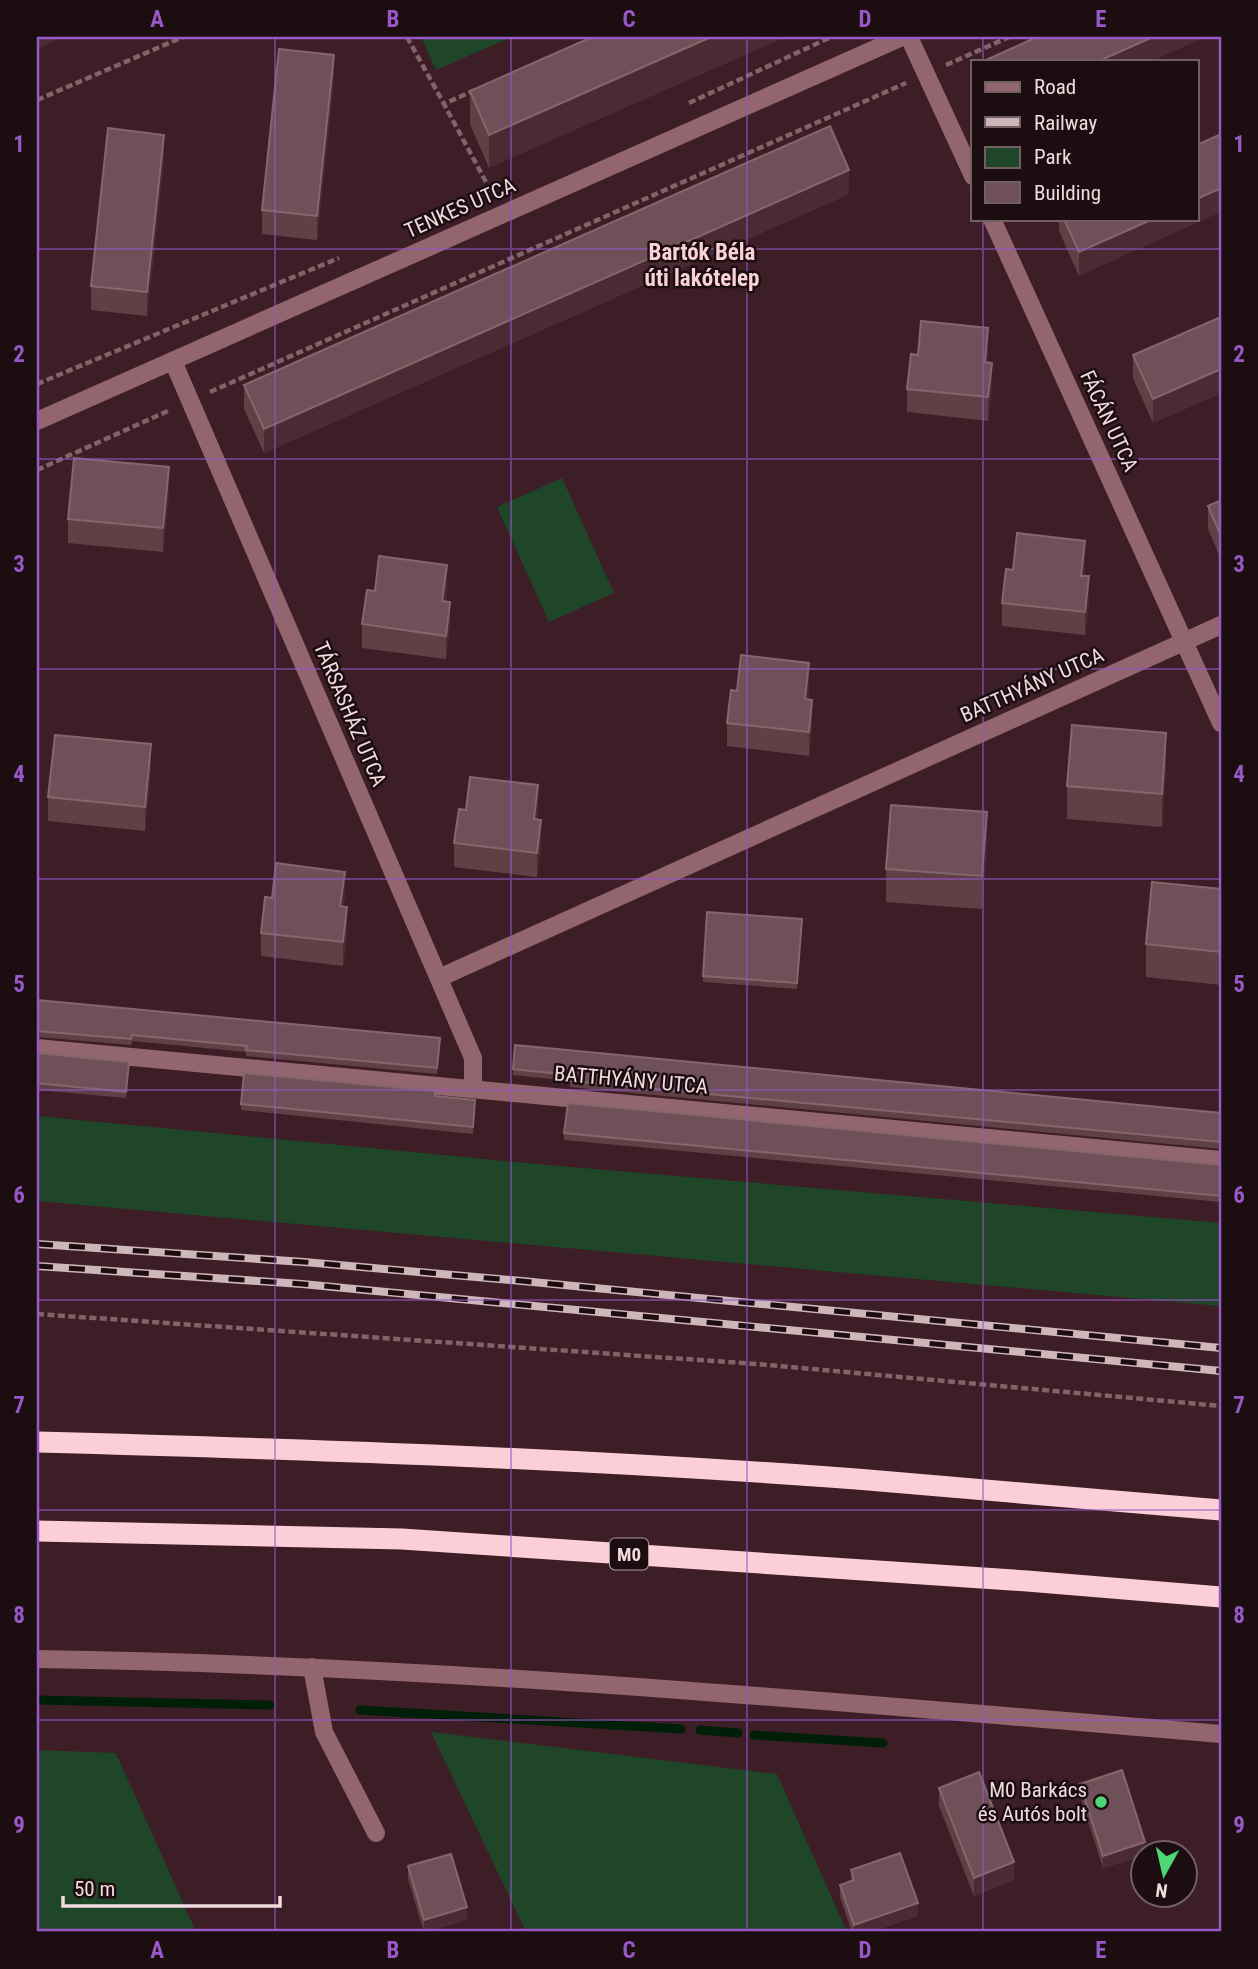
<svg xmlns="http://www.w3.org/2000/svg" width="1258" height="1969" font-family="'Roboto Condensed',sans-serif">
  <rect width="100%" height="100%" fill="#3d1e26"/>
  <g fill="#1f4628">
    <path d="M421,37h91l-76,33z"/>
    <path d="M562,478l52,115 -65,29 -52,-115z"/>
    <path d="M37,1116l500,48 684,59v83l-1184,-105z"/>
    <path d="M431,1732l346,42 70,158h-321z"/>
    <path d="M37,1750l79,3 80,179h-159z"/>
  </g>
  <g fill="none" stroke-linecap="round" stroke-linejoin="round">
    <g stroke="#001f08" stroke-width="9">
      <path d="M37,1700l233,5"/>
      <path d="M360,1710l321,19"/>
      <path d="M700,1730l38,3"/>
      <path d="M754,1735l129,8"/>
    </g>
    <g stroke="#80646a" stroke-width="4.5" stroke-dasharray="7 3.5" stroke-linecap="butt">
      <path d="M407,37l37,67"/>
      <path d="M946,65l63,-28"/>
      <path d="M475,90l-31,14 49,91"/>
      <path d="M37,100l146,-63"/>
      <path d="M689,103l142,-66"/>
      <path d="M37,384l302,-126"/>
      <path d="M210,392l696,-309"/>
      <path d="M37,470l133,-60"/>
      <path d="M37,1314l720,50 464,42"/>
    </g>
    <g stroke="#92656f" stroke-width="18">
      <path d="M909,37l64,139"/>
      <path d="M992,219l229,504"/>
      <path d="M173,361l300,697v30"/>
      <path d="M37,421l865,-384"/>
      <path d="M439,978l782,-353"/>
      <path d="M37,1048l1184,112"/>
      <path d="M37,1659c396,6 790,42 1184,75"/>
      <path d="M312,1667l12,65 52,101"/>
    </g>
    <g stroke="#fcced8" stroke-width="21">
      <path d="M37,1442c264,7 528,16 792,35 131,10 262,21 392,33"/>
      <path d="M37,1531l365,8 625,42 194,16"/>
    </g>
    <defs>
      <g id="rail">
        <path d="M37,1244l267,18 218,19 699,67"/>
        <path d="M37,1266l265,18 919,87"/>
      </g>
    </defs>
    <use href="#rail" stroke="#ceb6bb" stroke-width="8"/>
    <use href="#rail" stroke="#1b0d10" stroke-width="5" stroke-dasharray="16" stroke-linecap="butt"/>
  </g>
  <g fill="#604047">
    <path d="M592,37l-103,131 -19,-44v-33z"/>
    <path d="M334,79l-17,161 -55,-6v-24z"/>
    <path d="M164,158l-17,158 -56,-6v-24z"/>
    <path d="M849,194l-585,259 -20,-44v-24z"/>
    <path d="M1059,219h138l-118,57 -20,-45z"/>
    <path d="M1221,317v76l-68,30 -20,-45v-23z"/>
    <path d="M988,352l-1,10 5,25 -4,34 -81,-9v-23l11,-34z"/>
    <path d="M169,491l-6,61 -95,-9v-24z"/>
    <path d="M1221,500v60l-13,-31v-23z"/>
    <path d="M1085,565l-1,11 5,24 -4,35 -83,-9v-23l11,-33z"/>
    <path d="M447,589l-1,12 4,25 -4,33 -84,-11v-24l13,-33z"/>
    <path d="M809,686l-1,13 4,24 -3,33 -82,-10v-23l10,-32z"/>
    <path d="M1166,766l-4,61 -95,-8v-33z"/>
    <path d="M151,768l-6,63 -97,-10v-24z"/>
    <path d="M538,809l-1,11 4,24 -4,33 -83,-10v-24l12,-33z"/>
    <path d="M987,845l-5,64 -96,-7v-33z"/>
    <path d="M1221,889v96l-75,-8v-33z"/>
    <path d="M345,895l-2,11 4,24 -4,36 -82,-10v-23l11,-35z"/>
    <path d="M802,925l-5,64 -94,-7v-6z"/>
    <path d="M37,1000l403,44 -3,30 -191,-18v-4l-114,-11 -1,4 -94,-8z"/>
    <path d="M37,1053l92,15 -3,30 -89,-8z"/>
    <path d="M513,1069l708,44v36l-651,-62v-6l-57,-6z"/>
    <path d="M435,1096l40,11 -2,27 -232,-24v-6z"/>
    <path d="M564,1133l657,32v37l-657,-62z"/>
    <path d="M1080,1784l65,69h-2v3l-40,12 -23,-72z"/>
    <path d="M939,1788l75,92 -40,16 -35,-90z"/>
    <path d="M408,1866l59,54 -43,12 -16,-53z"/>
    <path d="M851,1870l67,46 -48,16h-18l-12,-35v-12l11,-4z"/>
  </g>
  <g fill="#4b2b33">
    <path d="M37,37h27l-27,12z"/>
    <path d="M711,37h75l-297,131v-33z"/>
    <path d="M1153,37h53l-54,24h-53z"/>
    <path d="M334,55v24l-17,161v-24z"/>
    <path d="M164,135v23l-17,158v-24z"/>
    <path d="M849,170v24l-585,259v-24z"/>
    <path d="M1221,188v24l-142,64v-24l74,-33h44v-20z"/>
    <path d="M988,328v24l-3,34v-24z"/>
    <path d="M992,363v24l-4,34v-24z"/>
    <path d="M1221,369v24l-68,30v-24z"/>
    <path d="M169,467v24l-6,61v-24z"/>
    <path d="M1085,541v24l-4,34v-23z"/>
    <path d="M447,565v24l-5,36v-24z"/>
    <path d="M1089,576v24l-4,35v-23z"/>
    <path d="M450,602v24l-4,33v-23z"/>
    <path d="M809,663v23l-4,37v-24z"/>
    <path d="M812,700v23l-3,33v-24z"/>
    <path d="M1166,733v33l-4,61v-33z"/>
    <path d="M151,744v24l-6,63v-24z"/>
    <path d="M538,785v24l-4,34v-24z"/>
    <path d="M987,812v33l-5,64v-33z"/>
    <path d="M541,820v24l-4,33v-24z"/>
    <path d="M345,872v23l-5,35v-24z"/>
    <path d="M347,907v23l-4,36v-24z"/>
    <path d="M1145,1842v11h-2v3l-40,12v-12z"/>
    <path d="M1014,1862v18l-40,16v-18z"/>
    <path d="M918,1903v13l-48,16h-16v-7z"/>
    <path d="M467,1907v13l-43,12v-12z"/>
  </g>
  <g fill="#705058" stroke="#84666d" stroke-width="2">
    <path d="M592,37h119l-222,98 -19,-44z"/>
    <path d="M1037,37h116l-54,24h-113v-1z"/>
    <path d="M279,49l55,6 -17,161 -55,-6z"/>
    <path d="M830,126l19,44 -585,259 -20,-44z"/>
    <path d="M108,128l56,7 -17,157 -56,-6z"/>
    <path d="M1221,134v54l-24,11v-54z"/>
    <path d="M1064,219h89l-74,33z"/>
    <path d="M1221,317v52l-68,30 -20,-44z"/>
    <path d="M921,321l67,7 -3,34 7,1 -4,34 -81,-8 4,-35 7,1z"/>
    <path d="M74,458l95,9 -6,61 -95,-9z"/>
    <path d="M1221,500v36l-13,-30z"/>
    <path d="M1017,533l68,8 -4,35h8l-4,36 -83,-9 4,-34 7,1z"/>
    <path d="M379,556l68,9 -5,36 8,1 -4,34 -84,-12 5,-34 8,1z"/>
    <path d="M741,655l68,8 -4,36 7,1 -3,32 -82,-9 4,-33 6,1z"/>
    <path d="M1072,725l94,8 -4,61 -95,-8z"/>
    <path d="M55,735l96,9 -6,63 -97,-10z"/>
    <path d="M470,777l68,8 -4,34 7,1 -4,33 -83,-10 5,-34 7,1z"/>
    <path d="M891,805l96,7 -5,64 -96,-7z"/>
    <path d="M276,863l69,9 -5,34 7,1 -4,35 -82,-9 4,-36 7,1z"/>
    <path d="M1152,882l69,7v63l-75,-8z"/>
    <path d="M707,912l95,7 -5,64 -94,-7z"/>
    <path d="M37,1000l403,38 -3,30 -191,-18 1,-4 -115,-11 -1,4 -94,-8z"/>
    <path d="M515,1045l706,68v29l-651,-61v-6l-57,-6z"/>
    <path d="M37,1053l92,9 -3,30 -89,-9z"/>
    <path d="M244,1073l191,18v5l40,4 -2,27 -232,-23z"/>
    <path d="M568,1103l653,62v31l-657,-63z"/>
    <path d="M1122,1770l23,72 -42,14 -23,-72z"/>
    <path d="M979,1772l35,90 -40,16 -35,-90z"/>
    <path d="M900,1853l18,50 -64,22 -14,-40 14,-5 -3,-10z"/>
    <path d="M451,1854l16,53 -43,13 -16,-54z"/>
  </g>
  <path fill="none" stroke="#9858c7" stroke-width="2" stroke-opacity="0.55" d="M275,37v1895M511,37v1895M747,37v1895M983,37v24M983,219v1713M37,249h1184M37,459h1184M37,669h1184M37,879h1184M37,1090h1184M37,1300h1184M37,1510h1184M37,1720h1184"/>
  <circle fill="#4dd676" stroke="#1b0d10" stroke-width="2.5" cx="1101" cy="1802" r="7"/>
  <g text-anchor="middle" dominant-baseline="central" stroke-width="5" stroke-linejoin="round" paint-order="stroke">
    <rect fill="#1b0d10" stroke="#b19da1" stroke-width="2" x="610" y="1538.5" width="38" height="31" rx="5"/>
    <g font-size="19" font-weight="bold" fill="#f1dbdf">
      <text x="629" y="1554">M0</text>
    </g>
    <g font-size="21" fill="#f1dbdf" stroke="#1b0d10">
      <text transform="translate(460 208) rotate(-24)">TENKES UTCA</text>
      <text transform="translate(1109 421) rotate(65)">FÁCÁN UTCA</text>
      <text transform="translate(1032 685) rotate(-24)">BATTHYÁNY UTCA</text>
      <text transform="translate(350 714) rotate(67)">TÁRSASHÁZ UTCA</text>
      <text transform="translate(631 1080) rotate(5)">BATTHYÁNY UTCA</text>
    </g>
    <g font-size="21" fill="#f1dbdf" stroke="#1b0d10" text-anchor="end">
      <text x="1087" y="1790">M0 Barkács<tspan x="1087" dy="24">és Autós bolt</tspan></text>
    </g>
    <g font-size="23" font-weight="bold" fill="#fbd1d9" stroke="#1b0d10">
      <text x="702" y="252">Bartók Béla<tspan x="702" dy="26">úti lakótelep</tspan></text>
    </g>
  </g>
  <rect width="1258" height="1969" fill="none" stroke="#1b0d10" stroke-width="77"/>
  <rect x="971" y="60" width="228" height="161" fill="#1b0d10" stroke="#715f63" stroke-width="2"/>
  <rect x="985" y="82" width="35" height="10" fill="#92656f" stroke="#715f63" stroke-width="2"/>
  <text x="1034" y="94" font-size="21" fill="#f1dbdf">Road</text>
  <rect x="985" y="117" width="35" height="10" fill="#ceb6bb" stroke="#715f63" stroke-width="2"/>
  <text x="1034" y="130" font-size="21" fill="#f1dbdf">Railway</text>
  <rect x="985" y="147" width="35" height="21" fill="#1f4628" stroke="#715f63" stroke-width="2"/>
  <text x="1034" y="164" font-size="21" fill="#f1dbdf">Park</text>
  <rect x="985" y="182" width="35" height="21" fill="#705058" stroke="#715f63" stroke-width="2"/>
  <text x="1034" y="200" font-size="21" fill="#f1dbdf">Building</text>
  <g transform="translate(1164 1874) rotate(188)"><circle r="33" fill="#1b0d10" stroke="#715f63" stroke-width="2"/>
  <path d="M0-5L12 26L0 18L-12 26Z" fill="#4dd676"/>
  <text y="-10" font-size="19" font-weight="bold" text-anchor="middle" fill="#f1dbdf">N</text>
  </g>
  <path d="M63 1896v10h217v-10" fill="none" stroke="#f1dbdf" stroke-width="3.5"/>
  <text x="74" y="1896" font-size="21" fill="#f1dbdf" stroke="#1b0d10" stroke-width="5" paint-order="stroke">50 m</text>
  <rect x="38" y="38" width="1182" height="1892" fill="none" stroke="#9858c7" stroke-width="2.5"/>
  <g font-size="23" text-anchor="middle" font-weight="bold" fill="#9858c7">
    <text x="157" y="27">A</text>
    <text x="393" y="27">B</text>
    <text x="629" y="27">C</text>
    <text x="865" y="27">D</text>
    <text x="1101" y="27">E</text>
    <text x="19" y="152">1</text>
    <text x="1239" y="152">1</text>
    <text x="19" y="362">2</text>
    <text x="1239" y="362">2</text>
    <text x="19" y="572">3</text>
    <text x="1239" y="572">3</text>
    <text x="19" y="782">4</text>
    <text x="1239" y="782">4</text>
    <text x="19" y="992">5</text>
    <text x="1239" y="992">5</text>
    <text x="19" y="1203">6</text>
    <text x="1239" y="1203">6</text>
    <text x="19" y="1413">7</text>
    <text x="1239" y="1413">7</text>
    <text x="19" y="1623">8</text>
    <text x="1239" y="1623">8</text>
    <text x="19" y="1833">9</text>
    <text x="1239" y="1833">9</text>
    <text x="157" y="1958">A</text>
    <text x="393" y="1958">B</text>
    <text x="629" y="1958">C</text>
    <text x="865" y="1958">D</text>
    <text x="1101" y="1958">E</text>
  </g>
</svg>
